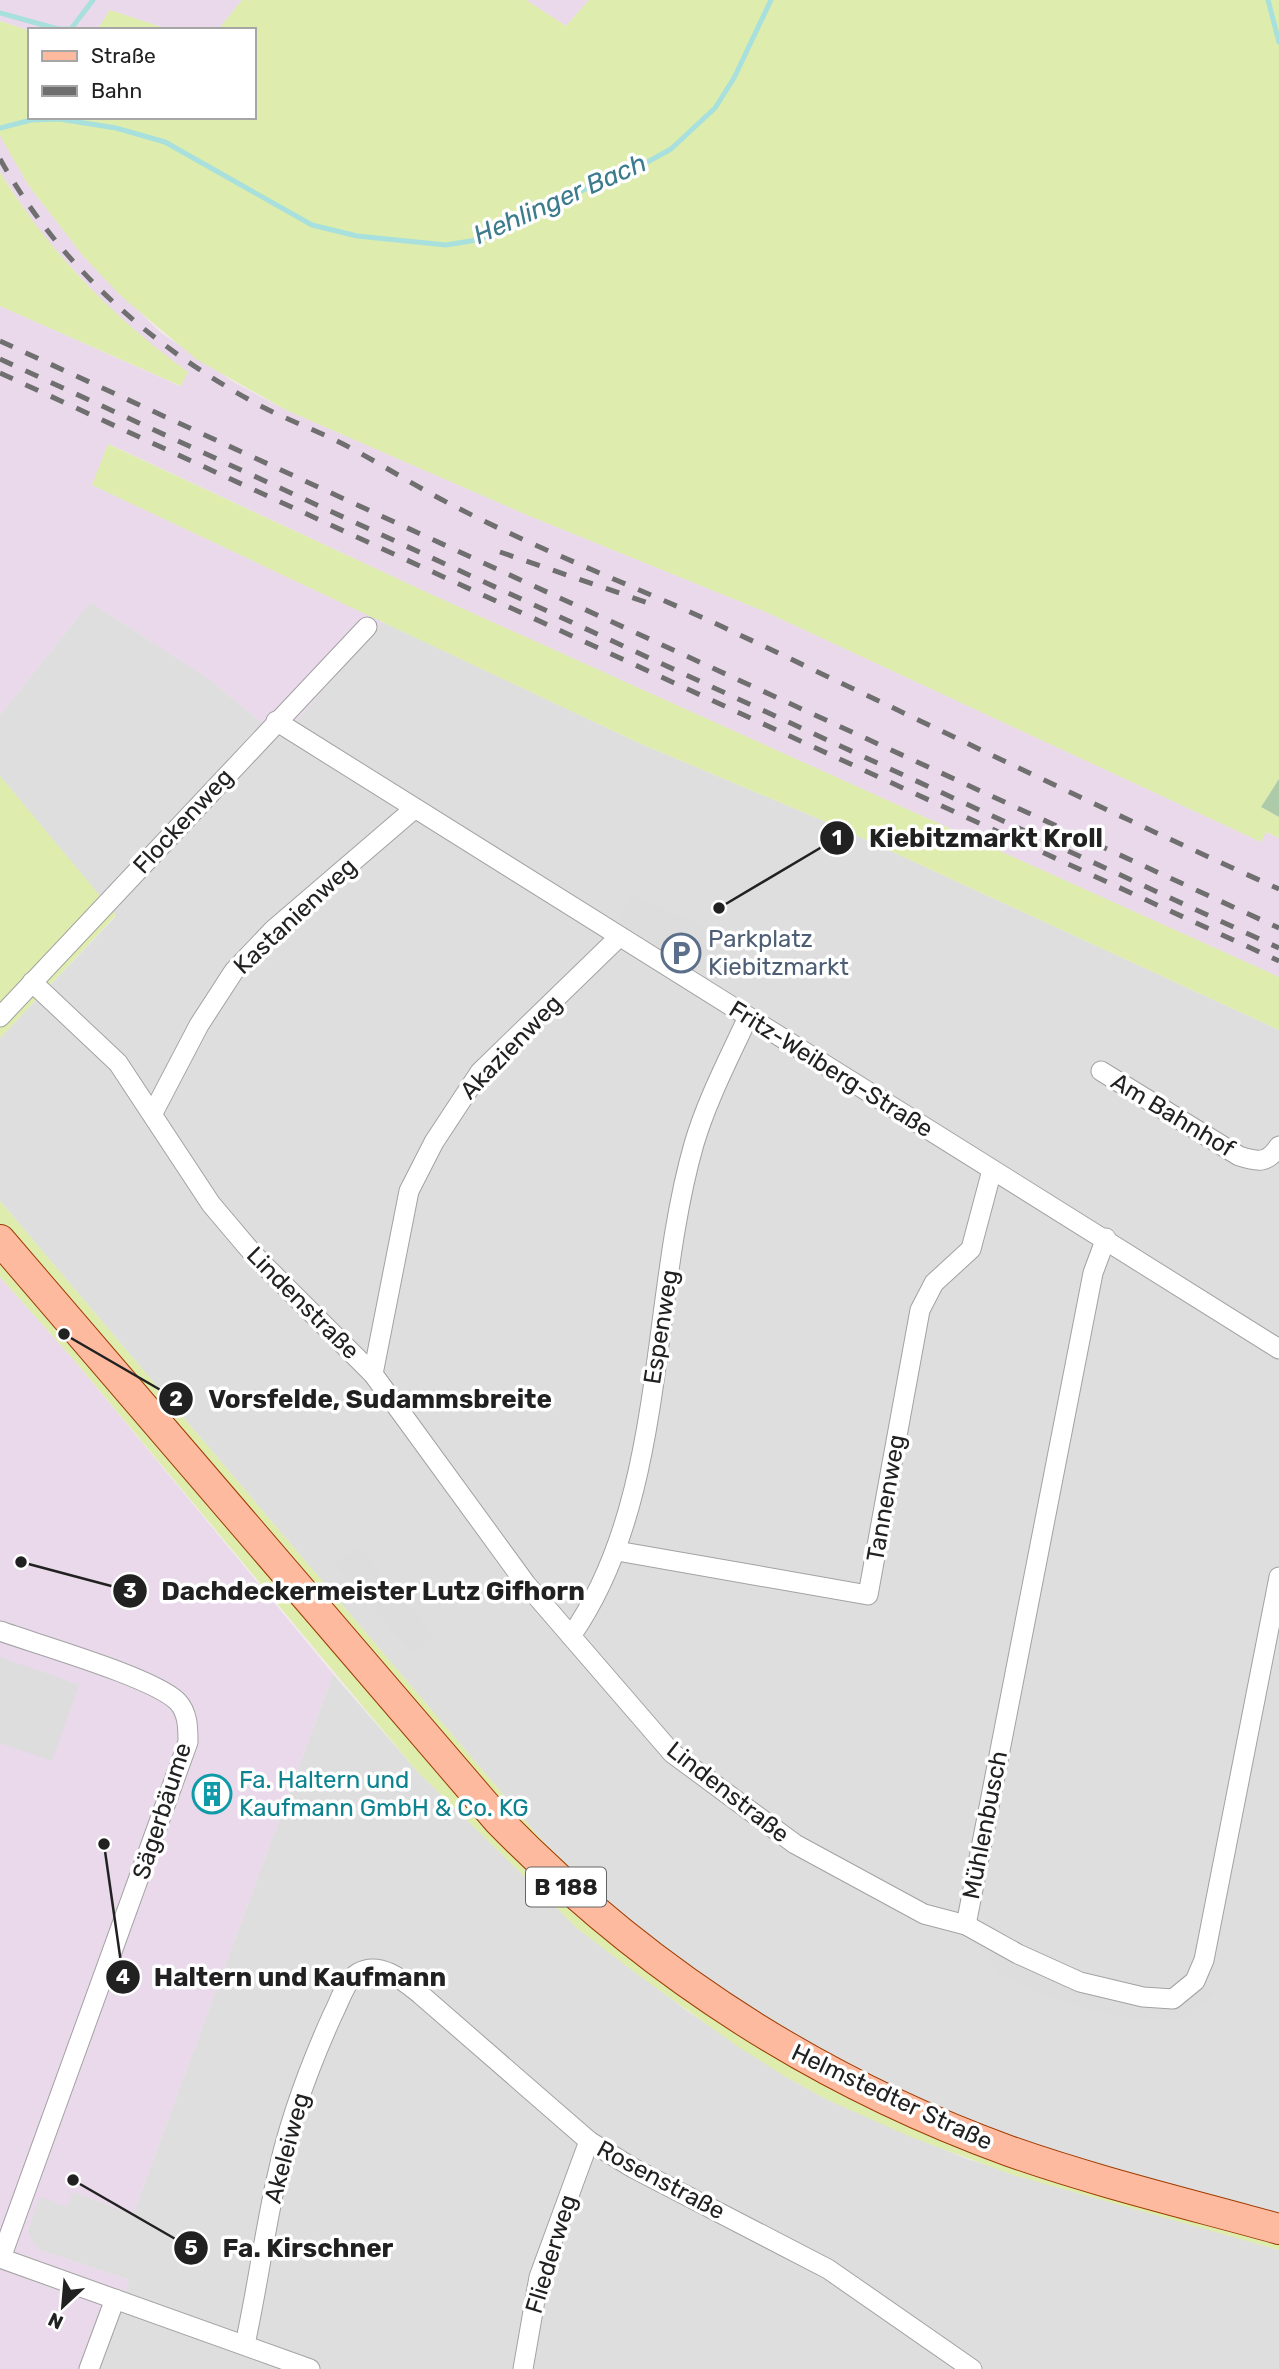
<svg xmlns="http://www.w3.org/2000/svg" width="1279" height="2369" font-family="Rubik,sans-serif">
  <rect width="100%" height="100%" fill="#f1ebe7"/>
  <g fill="#dfdede">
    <path d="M90,602l115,74 76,62 102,-116 256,121 204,86 436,201v1187l-235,-70 -65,-23 -95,-40 -105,-57 -102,-69 -90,-72 -47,-48 -540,-637v-163l116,-122 -116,-140v-61z"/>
    <path d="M333,1674l83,96 161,158 113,85 96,64 42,23 139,59 312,91v119h-1182l32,-89 -92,-31 -10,-17 12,-35 34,-5 60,22z"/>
  </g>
  <g fill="#e9d9eb">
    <path d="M0,0h242l-24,30h-48l-60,-20 -13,20 -67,1 -30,-10z"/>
    <path d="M526,0h63l-23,26z"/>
    <path d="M0,135l29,51 55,71 76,75 75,51 51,27 241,105 241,98 493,229 4,-10 14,6v139l-853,-385 -317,-148 -17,41 291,137 -102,116 -76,-62 -115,-74 -90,113v-409l180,80 8,-14 -39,-28 -41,-37 -67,-73 -41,-62z"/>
    <path d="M0,1277l74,83 259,314 -200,540 -60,-22 -6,15 -27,-10 -13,34 10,18 92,31 -32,89h-97z"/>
  </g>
  <g fill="#deecad">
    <path d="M242,0h284l40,26 23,-26h690v779l-18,28 18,10v21l-13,-6 -5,10 -493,-229 -241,-98 -241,-105 -90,-51 -74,-62 -38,-40 -55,-71 -25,-43 -4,-8v-114l30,10v86h224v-87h-36z"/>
    <path d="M110,10l60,20h-73z"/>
    <path d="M0,172c49,80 112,145 188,200l-7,14 -181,-80z"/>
    <path d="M108,444l318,148 853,385v53l-436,-201 -204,-86 -547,-258z"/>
    <path d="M0,776l116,139 -116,123z"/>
    <path d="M0,1201l540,637c124,125 276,225 440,287 98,37 199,63 299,92v33l-266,-75 -102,-38 -83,-37 -42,-23 -49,-31 -100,-72 -60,-46 -161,-158 -342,-410 -74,-83z"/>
  </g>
  <path fill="#adcba8" d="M1279,779v38l-18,-10z"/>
  <g fill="#ddd">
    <path d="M633,894l80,37 -20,44 -77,-49z"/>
    <path d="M358,1546l76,89 -22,18 -76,-88z"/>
    <path d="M0,1657l79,28 -27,76 -52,-18z"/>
    <path d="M966,1925l52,29 155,45 22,-18 20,12 -27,23 -29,5 -48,-6 -49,-13 -62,-28z"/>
  </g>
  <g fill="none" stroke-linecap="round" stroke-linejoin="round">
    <g stroke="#a7e0dc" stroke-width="5">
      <path d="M1268,0l11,42"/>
      <path d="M0,13l58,16h13l22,-29"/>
      <path d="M0,128l31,-8 28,-1 57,9 49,14 147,83 45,11 89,9 25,-4 18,-5 20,-14 133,-57 29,-16 44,-41 19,-30 37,-78"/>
    </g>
    <defs>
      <g id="minor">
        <path d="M276,721l1003,628"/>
        <path d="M32,982l86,81 93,141 44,52 118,118 153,210 146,169 123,91 129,70 42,11 52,29 62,28 63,15 30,2 22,-18 9,-21 75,-383"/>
        <path d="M0,1017l367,-390"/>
        <path d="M1101,1071l138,85c19,6 28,8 40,-10"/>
        <path d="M153,1113l46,-88 35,-54 39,-41 141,-121"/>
        <path d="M373,1374l36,-183 25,-49 46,-70 139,-135"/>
        <path d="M617,1551l251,44 52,-285 14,-27 37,-34 21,-79"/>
        <path d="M0,1631c39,14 152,46 177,70 11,11 11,27 11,41l-187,516"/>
        <path d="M571,1636c96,-137 78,-335 123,-492 13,-44 35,-86 54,-127"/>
        <path d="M966,1925l127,-652 13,-35"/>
        <path d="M0,2258l310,111"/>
        <path d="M245,2344c12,-54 19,-109 31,-163 12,-57 33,-114 57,-167 7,-13 12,-33 25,-41 22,-13 46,8 62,21l169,147 44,27 195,101 144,100"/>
        <path d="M89,2369l26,-70"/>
        <path d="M523,2369l16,-92 50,-136"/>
      </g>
      <path id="primary" d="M0,1240l498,580c145,149 316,260 511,331 88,31 180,53 270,78"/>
    </defs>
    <use href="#minor" stroke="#a2a2a2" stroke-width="21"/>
    <use href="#primary" stroke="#9e3c00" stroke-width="32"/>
    <use href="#minor" stroke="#fff" stroke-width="19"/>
    <use href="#primary" stroke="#feba9f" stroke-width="30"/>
    <g stroke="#6f6f6f" stroke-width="5" stroke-dasharray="14 14" stroke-linecap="butt">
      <path d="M0,159c60,107 150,187 257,245 28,15 59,26 88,41 38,20 73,43 111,62 87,45 179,79 267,120 185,87 369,178 556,262"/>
      <path d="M0,341l1279,587"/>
      <path d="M0,359l1279,589"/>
      <path d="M0,373l1279,588"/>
      <path d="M500,552l157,54"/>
    </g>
  </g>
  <defs>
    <symbol id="parking-ring" viewBox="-11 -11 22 22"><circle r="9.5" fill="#fff" stroke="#5c6f8a" stroke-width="1.5"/><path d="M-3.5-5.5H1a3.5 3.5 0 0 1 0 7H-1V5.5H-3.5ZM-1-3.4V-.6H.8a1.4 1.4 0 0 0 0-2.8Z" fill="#5c6f8a"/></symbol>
    <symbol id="building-ring" viewBox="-11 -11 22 22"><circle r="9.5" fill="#fff" stroke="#0f9aa8" stroke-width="1.5"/><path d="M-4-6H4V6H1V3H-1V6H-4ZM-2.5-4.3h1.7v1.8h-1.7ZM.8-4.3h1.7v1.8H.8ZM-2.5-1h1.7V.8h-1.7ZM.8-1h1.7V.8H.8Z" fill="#0f9aa8"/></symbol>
  </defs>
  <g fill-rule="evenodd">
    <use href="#parking-ring" x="659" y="931" width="44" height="44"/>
    <use href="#building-ring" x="190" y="1772" width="44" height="44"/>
  </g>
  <g text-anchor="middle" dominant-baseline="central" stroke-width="7" stroke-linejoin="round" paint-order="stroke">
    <rect fill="#fff" stroke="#646464" stroke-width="2" x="526" y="1867.5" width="80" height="39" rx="5"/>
    <g font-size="23" font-weight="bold" fill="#212121">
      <text x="566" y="1887">B 188</text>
    </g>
    <g font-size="24" fill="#212121" stroke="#fff">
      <text transform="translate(183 821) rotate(-47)">Flockenweg</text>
      <text transform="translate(295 916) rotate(-43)">Kastanienweg</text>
      <text transform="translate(511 1047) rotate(-46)">Akazienweg</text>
      <text transform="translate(831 1069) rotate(32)">Fritz-Weiberg-Straße</text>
      <text transform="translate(1173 1115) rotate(31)">Am Bahnhof</text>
      <text transform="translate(303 1303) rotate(45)">Lindenstraße</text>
      <text transform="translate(661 1327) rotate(-81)">Espenweg</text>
      <text transform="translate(886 1498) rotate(-80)">Tannenweg</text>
      <text transform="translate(728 1792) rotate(38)">Lindenstraße</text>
      <text transform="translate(162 1811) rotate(-72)">Sägerbäume</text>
      <text transform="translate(985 1825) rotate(-79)">Mühlenbusch</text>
      <text transform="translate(892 2097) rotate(25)">Helmstedter Straße</text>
      <text transform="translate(287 2148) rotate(-75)">Akeleiweg</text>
      <text transform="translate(661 2180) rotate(28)">Rosenstraße</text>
      <text transform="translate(551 2254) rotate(-73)">Fliederweg</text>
    </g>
    <g font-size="24" fill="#4e5e75" stroke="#fff" text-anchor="start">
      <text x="708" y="939">Parkplatz<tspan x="708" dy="28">Kiebitzmarkt</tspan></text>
    </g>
    <g font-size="24" fill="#0d838f" stroke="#fff" text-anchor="start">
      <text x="239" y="1780">Fa. Haltern und<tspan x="239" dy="28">Kaufmann GmbH &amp; Co. KG</tspan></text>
    </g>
    <g font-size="26" font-style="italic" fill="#3b7b8c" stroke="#fff">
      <text transform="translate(560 199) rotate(-24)">Hehlinger Bach</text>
    </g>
  </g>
  <path fill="none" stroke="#212121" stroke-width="2.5" d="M719 908L837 838M64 1334L176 1399M21 1562L130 1591M104 1844L123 1977M73 2180L191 2248"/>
  <g fill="#212121" stroke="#fff" stroke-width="2.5">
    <circle cx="719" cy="908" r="7"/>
    <circle cx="64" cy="1334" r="7"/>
    <circle cx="21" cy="1562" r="7"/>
    <circle cx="104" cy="1844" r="7"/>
    <circle cx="73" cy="2180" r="7"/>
    <circle cx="837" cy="838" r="18"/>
    <circle cx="176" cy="1399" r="18"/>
    <circle cx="130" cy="1591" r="18"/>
    <circle cx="123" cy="1977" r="18"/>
    <circle cx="191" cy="2248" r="18"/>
  </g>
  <g font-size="21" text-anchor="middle" font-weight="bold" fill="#fff">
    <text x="837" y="845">1</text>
    <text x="176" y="1406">2</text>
    <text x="130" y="1598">3</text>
    <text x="123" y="1984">4</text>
    <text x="191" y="2255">5</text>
  </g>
  <g font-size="26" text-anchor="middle" font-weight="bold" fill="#212121" stroke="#fff" stroke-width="7" stroke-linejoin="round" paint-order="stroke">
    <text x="986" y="847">Kiebitzmarkt Kroll</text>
    <text x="380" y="1408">Vorsfelde, Sudammsbreite</text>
    <text x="373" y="1600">Dachdeckermeister Lutz Gifhorn</text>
    <text x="300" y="1986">Haltern und Kaufmann</text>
    <text x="308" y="2257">Fa. Kirschner</text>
  </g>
  <rect x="28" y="28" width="228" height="91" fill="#ffffff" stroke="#a6a6a6" stroke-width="2"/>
  <rect x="42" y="51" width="35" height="10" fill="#feba9f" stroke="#a6a6a6" stroke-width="2"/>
  <text x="91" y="63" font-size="21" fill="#212121">Straße</text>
  <rect x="42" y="86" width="35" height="10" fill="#6f6f6f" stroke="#a6a6a6" stroke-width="2"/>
  <text x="91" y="98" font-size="21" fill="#212121">Bahn</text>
  <g transform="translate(63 2306) rotate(206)" stroke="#ffffff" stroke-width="5" paint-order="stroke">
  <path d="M0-5L12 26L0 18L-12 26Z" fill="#212121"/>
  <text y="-10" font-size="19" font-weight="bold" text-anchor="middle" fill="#212121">N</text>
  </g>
</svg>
